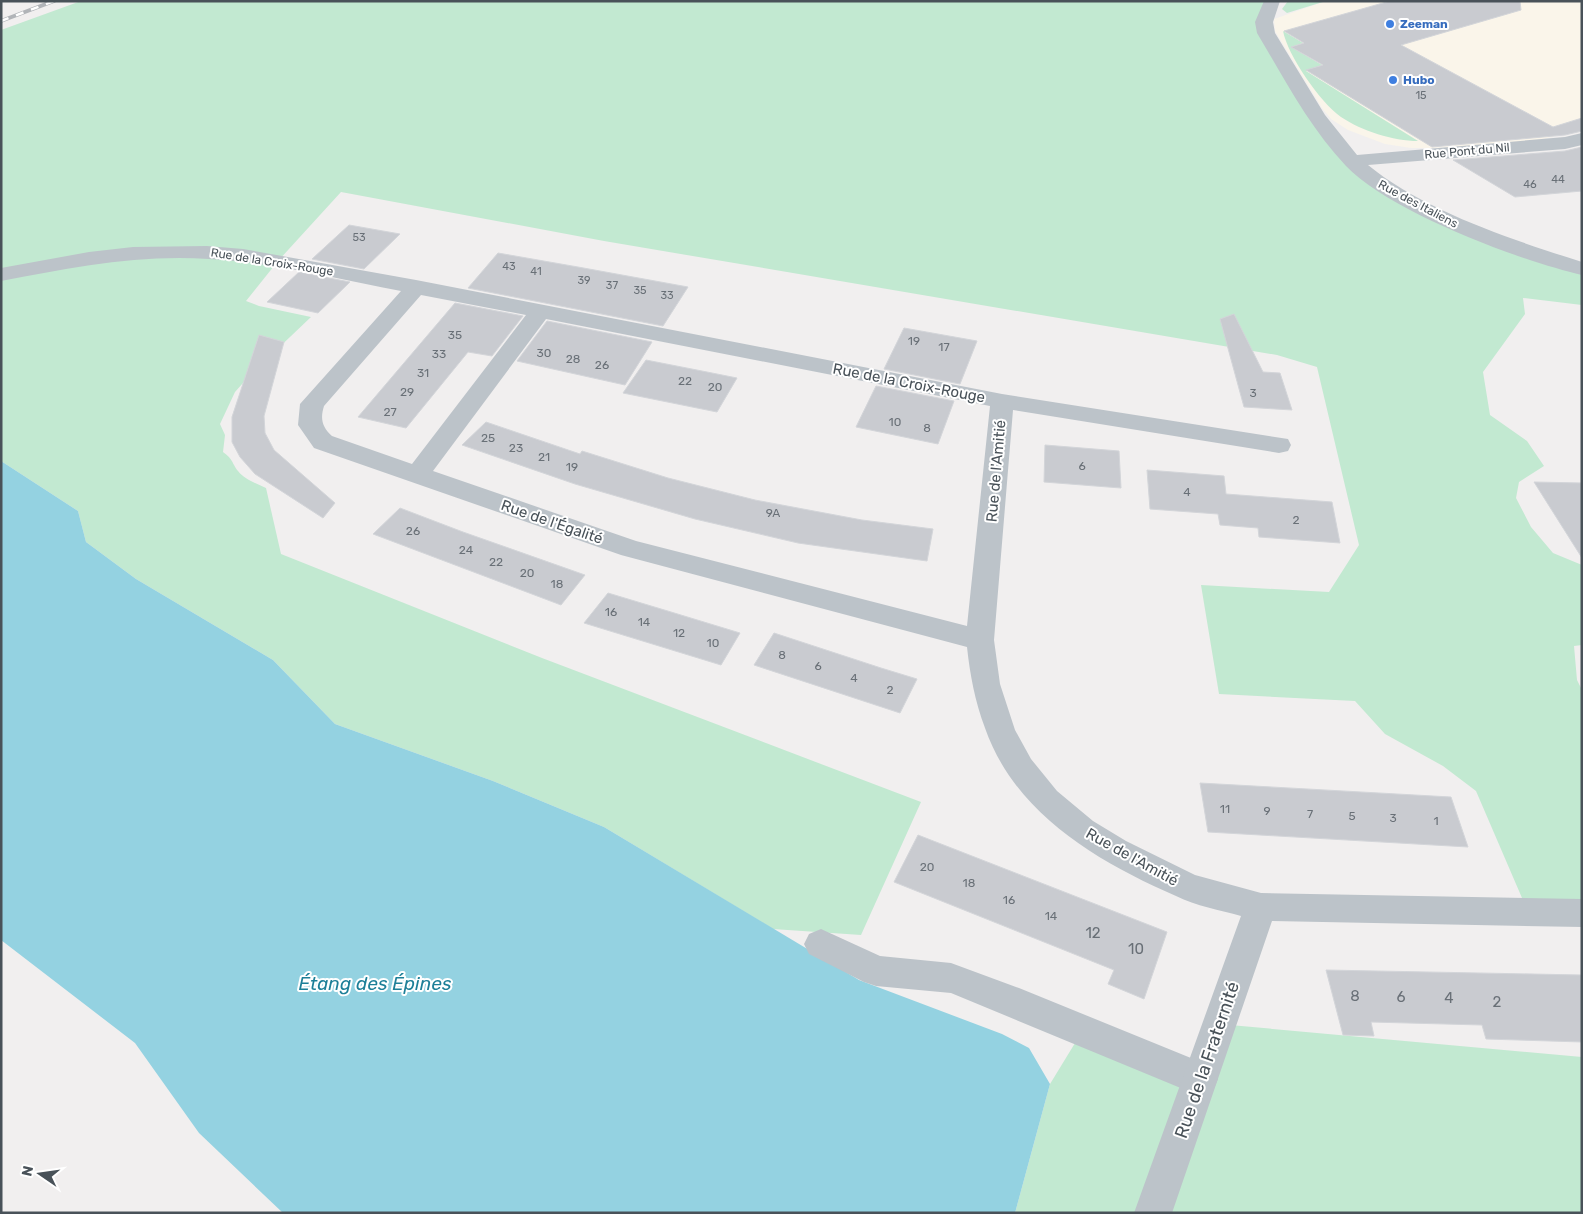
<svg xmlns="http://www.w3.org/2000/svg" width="1583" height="1214" font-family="Rubik,sans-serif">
  <rect width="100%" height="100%" fill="#f1efef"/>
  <path fill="#faf5ea" d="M1326,1h256v129l-53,12 -97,6h-21l-26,-4 -37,-14 -17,-11 -9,-11 -47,-77 -1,-12z"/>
  <g fill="#c2e9d1">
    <path d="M81,1h1191l-8,21 48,88 81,82 189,77v36l-59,-7 2,16 -42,58 7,43 37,26 17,25 -25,16 -3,16 15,29 22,26 29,12v80l-8,1 3,34 5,10v223l-54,-1 -52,-121 -33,-25 -58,-32 -30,-33 -136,-7 -18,-109 128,7 30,-47 -42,-178 -40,-12 -673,-114 -263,-49 -63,69 -32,40 13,5 52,11 -61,58 -15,17 -15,32 5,11 -2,17c11,8 8,10 15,19 7,9 18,12 28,17l15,66 261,104 379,144 -60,133 -88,-6 -169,-102 -111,-46 -158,-57 -62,-64 -137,-81 -50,-37 -8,-31 -77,-50v-431z"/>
    <path d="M1288,1h38l-39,12 -5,-4z"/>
    <path d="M1283,31l20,12 -12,4 31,18 -16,6 112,70c-25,0 -56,-10 -77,-24 -21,-15 -53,-61 -58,-86z"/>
    <path d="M1219,1024l363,33v156h-567l35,-129 33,-54 117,49z"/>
  </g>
  <path fill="#94d2e1" d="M1,461l77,50 8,31 50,37 137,81 62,64 158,57 111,46 255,153 143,54 27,14 21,36 -35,129h-732l-84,-80 -64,-90 -134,-103z"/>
  <g fill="#c9cbd0" stroke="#d3d5d9">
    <path d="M1390,1h130l1,9 -120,35 152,82 29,-9v13l-17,4 -133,12 -126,-77 17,-5 -32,-18 13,-4 -20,-12z"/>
    <path d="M1582,147v44l-67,6 -62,-37 112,-9z"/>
    <path d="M349,225l51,9 -36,35 -52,-10z"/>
    <path d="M498,253l80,14 110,20 -25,39 -195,-38z"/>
    <path d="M299,272l30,6 21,4 -32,31 -51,-11z"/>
    <path d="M455,303l68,13 -31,40 -24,-4 -62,76 -48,-11z"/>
    <path d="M1234,314l29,58 17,1 12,37 -48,-3 -24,-88z"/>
    <path d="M547,321l105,21 -27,43 -108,-24z"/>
    <path d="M904,328l73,13 -17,43 -76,-15z"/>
    <path d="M259,335l25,7 -20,74 1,17 9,17 61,53 -12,15 -68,-44 -15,-17 -8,-15v-25z"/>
    <path d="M646,360l61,12 30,6 -20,34 -94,-19z"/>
    <path d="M876,386l78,15 -16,43 -82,-17z"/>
    <path d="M486,422l94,32 2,-3 86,27 87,22 107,20 71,9 -6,32 -129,-18 -103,-24 -120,-35 -113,-39z"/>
    <path d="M1045,445l74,6 2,37 -77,-6z"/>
    <path d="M1147,470l77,6 2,18 106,8 8,41 -81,-6 -1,-9 -38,-3 -2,-11 -68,-5z"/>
    <path d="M1534,482l48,1v75z"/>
    <path d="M400,508l63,24 122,43 -24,30 -188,-71z"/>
    <path d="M608,593l63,19 69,21 -19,32 -137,-42z"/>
    <path d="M774,633l107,35 36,11 -17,34 -146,-48z"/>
    <path d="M1200,783l251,14 17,50 -260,-15z"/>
    <path d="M918,835l249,97 -23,67 -36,-15 6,-14 -220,-88z"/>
    <path d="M1326,970l256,5v67l-96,-3 -4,-14 -111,-3 3,14 -31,-1z"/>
  </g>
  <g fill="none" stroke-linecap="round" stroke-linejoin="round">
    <path fill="#bcc3c9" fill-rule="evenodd" d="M821,929l59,27 71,7 68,25 194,79 5,12 -5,12 -13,5 -249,-103 -75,-7 -12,-4 -55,-28 -5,-10 5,-10z"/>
    <g fill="#bcc3c9" fill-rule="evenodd">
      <path d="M1264,1h16l-7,21 2,11 50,82 32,40 208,-18 17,-4v12l-17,4 -197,16c56,46 145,75 214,97v13c-64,-15 -192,-63 -236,-109 -37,-39 -62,-88 -89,-133l-2,-11z"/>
      <path d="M207,246l36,3 173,31 586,114 286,45 3,6 -3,6 -9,2 -266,-43 -19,230 6,44 15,46 16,29 26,32 36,30 33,20 69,34 66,18 321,6v28l-310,-6 -100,292h-38l107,-297c-21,-6 -45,-10 -65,-20 -78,-34 -161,-82 -191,-168 -10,-27 -15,-53 -18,-81l-346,-92 -307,-107 -16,-23 2,-21 101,-113c-63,-12 -128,-29 -192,-32 -71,-5 -139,9 -208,22v-13l88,-16 44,-5zM421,295l105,20 -114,149 -80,-28c-10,-9 -12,-17 -8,-30zM546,319l444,87 -23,220 -331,-85 -203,-70z"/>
    </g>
    <defs>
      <path id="rail" d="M1,21l53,-20"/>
    </defs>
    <use href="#rail" stroke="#b1b4b8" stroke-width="4"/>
    <use href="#rail" stroke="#fff" stroke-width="2.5" stroke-dasharray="8" stroke-linecap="butt"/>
  </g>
  <g fill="#3f7fe0" stroke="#fff" stroke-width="2">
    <circle cx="1390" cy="24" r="5"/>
    <circle cx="1393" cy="80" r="5"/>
  </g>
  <g text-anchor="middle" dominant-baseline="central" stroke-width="4" stroke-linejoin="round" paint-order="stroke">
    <g font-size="11" fill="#697077">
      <text x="1421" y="95">15</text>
      <text x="1558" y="179">44</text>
      <text x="1530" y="184">46</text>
      <text x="359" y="237">53</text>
      <text x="509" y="266">43</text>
      <text x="536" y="271">41</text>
      <text x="584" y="280">39</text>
      <text x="612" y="285">37</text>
      <text x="640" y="290">35</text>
      <text x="667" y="295">33</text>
    </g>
    <g font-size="12" font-weight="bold" fill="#366cbe" stroke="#fff" text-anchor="start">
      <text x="1400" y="24">Zeeman</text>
      <text x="1403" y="80">Hubo</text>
    </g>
    <g font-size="12" fill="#495259" stroke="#fff">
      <text transform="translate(1467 151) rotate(-5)">Rue Pont du Nil</text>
      <text transform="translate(1418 204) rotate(28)">Rue des Italiens</text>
      <text transform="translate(272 262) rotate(9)">Rue de la Croix-Rouge</text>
    </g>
    <g font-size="12" fill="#697077">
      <text x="455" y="335">35</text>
      <text x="914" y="341">19</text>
      <text x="944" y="347">17</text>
      <text x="544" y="353">30</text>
      <text x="439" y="354">33</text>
      <text x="573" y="359">28</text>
      <text x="602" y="365">26</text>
      <text x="423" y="373">31</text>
      <text x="685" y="381">22</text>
      <text x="715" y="387">20</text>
      <text x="407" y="392">29</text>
      <text x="1253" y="393">3</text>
      <text x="390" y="412">27</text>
      <text x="895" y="422">10</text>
      <text x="927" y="428">8</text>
      <text x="488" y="438">25</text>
      <text x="516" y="448">23</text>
      <text x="544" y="457">21</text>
      <text x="1082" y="466">6</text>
      <text x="572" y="467">19</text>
      <text x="1187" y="492">4</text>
      <text x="773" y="513">9A</text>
      <text x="1296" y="520">2</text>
      <text x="413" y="531">26</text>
      <text x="466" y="550">24</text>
      <text x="496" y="562">22</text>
      <text x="527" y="573">20</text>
      <text x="557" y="584">18</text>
      <text x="611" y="612">16</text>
      <text x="644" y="622">14</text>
      <text x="679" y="633">12</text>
      <text x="713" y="643">10</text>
      <text x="782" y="655">8</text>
      <text x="818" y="666">6</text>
      <text x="854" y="678">4</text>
      <text x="890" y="690">2</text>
      <text x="1225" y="809">11</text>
      <text x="1267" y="811">9</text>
      <text x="1310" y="814">7</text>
      <text x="1352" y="816">5</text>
      <text x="1393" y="818">3</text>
      <text x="1436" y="821">1</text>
      <text x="927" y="867">20</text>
      <text x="969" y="883">18</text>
      <text x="1009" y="900">16</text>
      <text x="1051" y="916">14</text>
    </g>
    <g font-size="15" fill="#495259" stroke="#fff">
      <text transform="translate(909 383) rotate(11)">Rue de la Croix-Rouge</text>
      <text transform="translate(996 471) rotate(-85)">Rue de l'Amitié</text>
      <text transform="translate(552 522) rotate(19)">Rue de l'Égalité</text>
      <text transform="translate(1132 857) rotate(29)">Rue de l'Amitié</text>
    </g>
    <g font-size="15" fill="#697077">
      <text x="1093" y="933">12</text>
      <text x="1136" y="949">10</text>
      <text x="1355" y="996">8</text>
      <text x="1401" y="997">6</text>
      <text x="1449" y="998">4</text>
      <text x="1497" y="1002">2</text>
    </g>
    <g font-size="18" fill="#495259" stroke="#fff">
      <text transform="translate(1207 1060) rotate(-71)">Rue de la Fraternité</text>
    </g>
    <g font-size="19" font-style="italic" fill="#1d7f98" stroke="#fff">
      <text x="375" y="983">Étang des Épines</text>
    </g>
  </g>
  <rect width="1583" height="1214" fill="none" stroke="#495259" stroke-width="5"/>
  <g transform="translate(40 1174) rotate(283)" stroke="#ffffff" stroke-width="4" paint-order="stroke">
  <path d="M0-4L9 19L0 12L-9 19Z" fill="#495259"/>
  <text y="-8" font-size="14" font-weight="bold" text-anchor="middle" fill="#495259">N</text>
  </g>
</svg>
